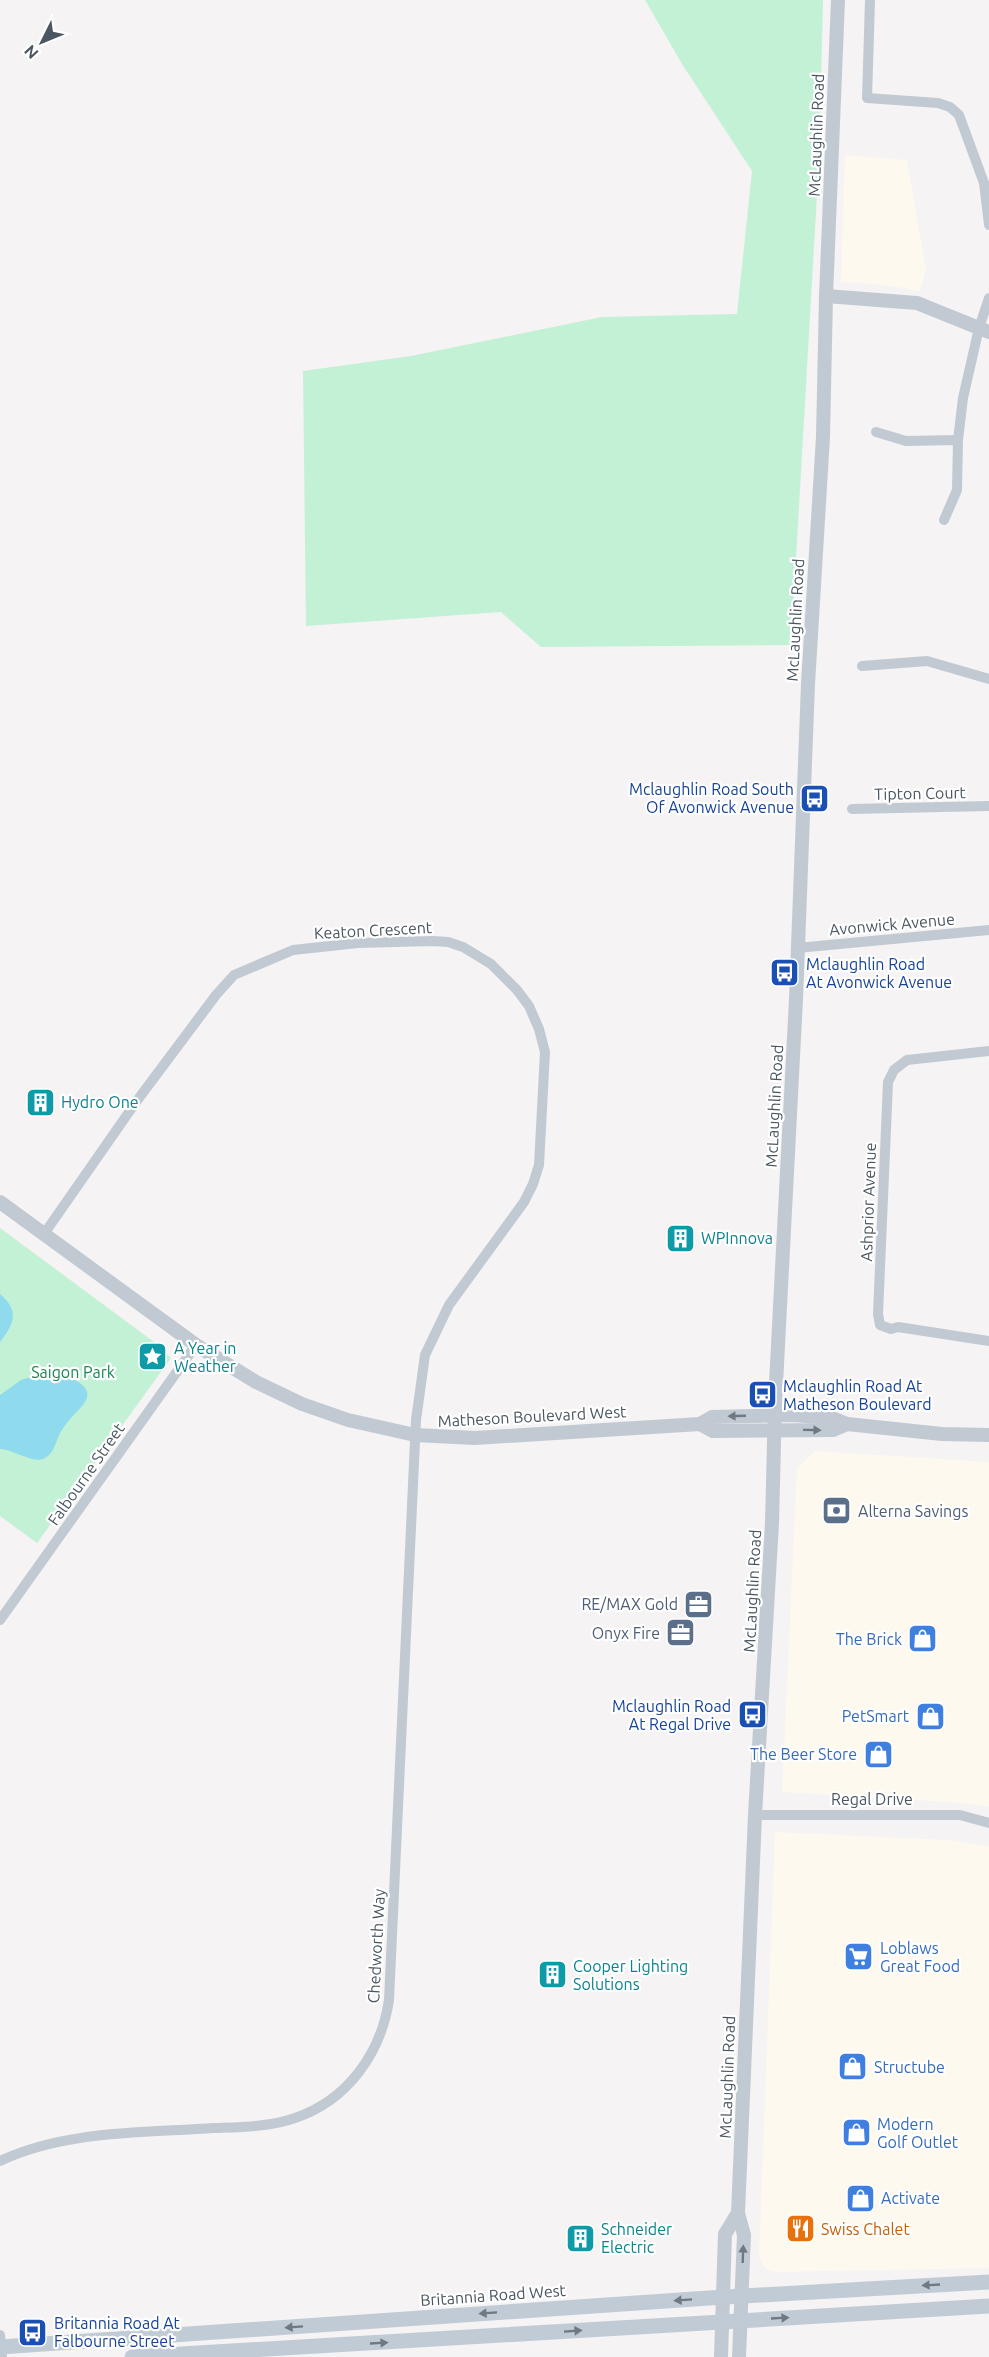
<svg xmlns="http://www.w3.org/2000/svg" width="989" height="2357" font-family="Ubuntu,sans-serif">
  <rect width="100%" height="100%" fill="#f5f3f3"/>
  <g fill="#fdf9ef">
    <path d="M845,155l62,5 19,110 -6,21 -34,-6 -45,-3z"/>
    <path d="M815,1451l174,11v344l-40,-4 -167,-10 15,-324z"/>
    <path d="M775,1832l172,8 42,6v422l-212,4 -9,-2 -5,-5 -4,-8z"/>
  </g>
  <g fill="#c3f1d5">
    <path d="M645,0h178l-4,160 -28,485 -250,2 -40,-35 -195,14 -3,-255 108,-15 191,-39 135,-3 15,-143 -70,-107z"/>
    <path d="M0,1228l154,114 17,16 -134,185 -37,-27z"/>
  </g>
  <g fill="#90daee">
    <path d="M0,1294c20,17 14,30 0,48z"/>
    <path d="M47,1372c13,2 54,11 36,33 -7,8 -15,15 -21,25 -6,8 -6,22 -17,28 -12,7 -31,-9 -45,-9v-54l21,-15z"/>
  </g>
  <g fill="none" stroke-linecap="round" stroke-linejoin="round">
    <g stroke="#c1cad2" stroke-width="10">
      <path d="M870,0l-3,98 71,5 12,4 9,8 25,68 5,42"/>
      <path d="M876,432l30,9 52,-1"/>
      <path d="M944,520l13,-30 1,-50 5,-42 16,-70 10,-30"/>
      <path d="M862,666l65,-5 62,18"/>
      <path d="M852,809l137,-3"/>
      <path d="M797,948l192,-18"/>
      <path d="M989,1051l-82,9 -13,10 -6,12 -10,232 2,11 11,4 7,-2 91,14"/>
      <path d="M0,1620l196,-275"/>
      <path d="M755,1815h205l29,8"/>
      <path d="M0,2161c66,-31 143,-28 214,-33 27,-1 56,-1 81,-10 53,-18 86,-65 94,-118l27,-580 9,-65 24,-50 75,-103 9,-18 6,-19 6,-113 -6,-23 -10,-23 -12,-16 -26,-26 -28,-17 -15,-5 -15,-1 -75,2 -65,7 -59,25 -18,20 -80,107 -92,132"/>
      <path d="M0,2335l2,22"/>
    </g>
    <g stroke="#c1cad2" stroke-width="14">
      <path d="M826,296l91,7 72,29"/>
      <path d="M0,1202l196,143 60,37 46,22 46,16 67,15 60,3 225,-14 12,-7 81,-2 39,3 15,6 95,10 47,1"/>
      <path d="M700,1424l13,7 120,-1 14,-6"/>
      <path d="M721,2357l4,-123 13,-21"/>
      <path d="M739,2357l5,-122 -6,-22 17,-398 17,-292 3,-120 21,-404 12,-315 15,-247 3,-141 12,-296"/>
    </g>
    <g stroke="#c1cbd6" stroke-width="15">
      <path d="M0,2347l709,-49 280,-16"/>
      <path d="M132,2357l857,-51"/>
    </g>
  </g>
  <defs><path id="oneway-solid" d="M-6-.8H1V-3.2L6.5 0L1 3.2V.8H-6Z" transform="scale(1.5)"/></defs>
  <g fill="#6e7983">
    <use href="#oneway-solid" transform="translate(737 1416) rotate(178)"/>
    <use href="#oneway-solid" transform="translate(812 1430) rotate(1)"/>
    <use href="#oneway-solid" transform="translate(743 2254) rotate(-88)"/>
  </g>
  <g fill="#6e7984">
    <use href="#oneway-solid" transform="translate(931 2285) rotate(177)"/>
    <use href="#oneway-solid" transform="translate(683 2300) rotate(176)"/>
    <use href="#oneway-solid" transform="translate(488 2313) rotate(176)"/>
    <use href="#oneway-solid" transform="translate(780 2318) rotate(-3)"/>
    <use href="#oneway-solid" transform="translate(294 2327) rotate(176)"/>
    <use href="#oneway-solid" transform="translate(573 2331) rotate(-4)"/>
    <use href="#oneway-solid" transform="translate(379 2343) rotate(-3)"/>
  </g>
  <defs>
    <symbol id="bus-square" viewBox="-11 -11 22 22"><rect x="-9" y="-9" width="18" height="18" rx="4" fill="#1a4fb4" stroke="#fff"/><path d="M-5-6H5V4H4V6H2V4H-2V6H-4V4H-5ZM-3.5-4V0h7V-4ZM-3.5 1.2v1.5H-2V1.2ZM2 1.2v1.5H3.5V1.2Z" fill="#fff"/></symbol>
    <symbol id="building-square" viewBox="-11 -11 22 22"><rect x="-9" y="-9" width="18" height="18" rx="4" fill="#0f9aa8" stroke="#fff"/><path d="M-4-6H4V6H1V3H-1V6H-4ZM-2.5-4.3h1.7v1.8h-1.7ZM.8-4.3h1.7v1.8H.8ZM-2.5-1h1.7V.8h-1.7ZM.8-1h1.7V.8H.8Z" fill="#fff"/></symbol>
    <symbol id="sight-square" viewBox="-11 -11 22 22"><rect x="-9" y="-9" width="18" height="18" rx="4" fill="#0f9aa8" stroke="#fff"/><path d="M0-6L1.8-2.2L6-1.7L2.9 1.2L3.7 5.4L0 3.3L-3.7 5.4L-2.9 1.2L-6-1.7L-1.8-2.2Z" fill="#fff"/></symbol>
    <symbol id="bank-square" viewBox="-11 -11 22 22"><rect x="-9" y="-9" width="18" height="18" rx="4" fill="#5c6f8a" stroke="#fff"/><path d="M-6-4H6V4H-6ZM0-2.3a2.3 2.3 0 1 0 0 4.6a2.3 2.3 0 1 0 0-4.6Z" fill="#fff"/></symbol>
    <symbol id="office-square" viewBox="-11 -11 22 22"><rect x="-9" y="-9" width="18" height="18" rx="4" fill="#5c6f8a" stroke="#fff"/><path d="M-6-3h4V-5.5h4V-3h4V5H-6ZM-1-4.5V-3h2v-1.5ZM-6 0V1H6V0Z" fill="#fff"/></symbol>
    <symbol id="shop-square" viewBox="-11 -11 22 22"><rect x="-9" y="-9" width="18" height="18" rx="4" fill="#3f7fe0" stroke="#fff"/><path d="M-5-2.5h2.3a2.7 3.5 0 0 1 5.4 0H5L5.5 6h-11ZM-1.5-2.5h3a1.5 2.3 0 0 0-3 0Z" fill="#fff"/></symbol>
    <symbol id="supermarket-square" viewBox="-11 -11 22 22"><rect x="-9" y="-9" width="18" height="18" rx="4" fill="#3f7fe0" stroke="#fff"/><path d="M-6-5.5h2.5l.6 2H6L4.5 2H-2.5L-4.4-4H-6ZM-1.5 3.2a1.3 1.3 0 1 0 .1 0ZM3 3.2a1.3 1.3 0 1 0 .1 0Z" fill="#fff"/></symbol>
    <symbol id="restaurant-square" viewBox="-11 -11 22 22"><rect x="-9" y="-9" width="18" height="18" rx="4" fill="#e8710a" stroke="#fff"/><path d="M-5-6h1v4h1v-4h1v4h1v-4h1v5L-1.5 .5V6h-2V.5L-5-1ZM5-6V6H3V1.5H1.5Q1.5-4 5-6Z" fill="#fff"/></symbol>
  </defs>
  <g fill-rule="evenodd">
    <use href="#bus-square" x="798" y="782" width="33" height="33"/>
    <use href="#bus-square" x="768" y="956" width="33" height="33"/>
    <use href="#building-square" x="24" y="1086" width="33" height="33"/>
    <use href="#building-square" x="664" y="1222" width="33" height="33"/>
    <use href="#sight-square" x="136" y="1340" width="33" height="33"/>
    <use href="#bus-square" x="746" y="1378" width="33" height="33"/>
    <use href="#bank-square" x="820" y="1494" width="33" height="33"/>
    <use href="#office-square" x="682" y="1588" width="33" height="33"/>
    <use href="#office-square" x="664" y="1616" width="33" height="33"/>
    <use href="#shop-square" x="906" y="1622" width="33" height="33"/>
    <use href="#bus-square" x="736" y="1698" width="33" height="33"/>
    <use href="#shop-square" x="914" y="1700" width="33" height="33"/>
    <use href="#shop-square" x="862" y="1738" width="33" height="33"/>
    <use href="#supermarket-square" x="842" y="1940" width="33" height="33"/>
    <use href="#building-square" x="536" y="1958" width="33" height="33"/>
    <use href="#shop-square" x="836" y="2050" width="33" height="33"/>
    <use href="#shop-square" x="840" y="2116" width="33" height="33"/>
    <use href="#shop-square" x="844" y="2182" width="33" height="33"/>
    <use href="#restaurant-square" x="784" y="2212" width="33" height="33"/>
    <use href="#building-square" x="564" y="2222" width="33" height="33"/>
    <use href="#bus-square" x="16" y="2316" width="33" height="33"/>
  </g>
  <g text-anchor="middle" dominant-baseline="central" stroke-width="4.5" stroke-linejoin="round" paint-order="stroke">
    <g font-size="16" fill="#4a5661" stroke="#fff">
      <text transform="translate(816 135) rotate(-88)">McLaughlin Road</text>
      <text transform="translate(795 620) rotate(-87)">McLaughlin Road</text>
      <text transform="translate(920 793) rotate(-1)">Tipton Court</text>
      <text transform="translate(892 924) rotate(-5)">Avonwick Avenue</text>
      <text transform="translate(373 930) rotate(-3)">Keaton Crescent</text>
      <text transform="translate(774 1106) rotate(-87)">McLaughlin Road</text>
      <text transform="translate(868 1202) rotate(-88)">Ashprior Avenue</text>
      <text transform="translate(532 1416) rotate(-3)">Matheson Boulevard West</text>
      <text transform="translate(86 1474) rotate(-55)">Falbourne Street</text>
      <text transform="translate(752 1591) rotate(-87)">McLaughlin Road</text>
      <text x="872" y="1799">Regal Drive</text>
      <text transform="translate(376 1946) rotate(-87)">Chedworth Way</text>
      <text transform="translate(727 2077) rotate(-88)">McLaughlin Road</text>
      <text transform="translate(493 2295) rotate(-4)">Britannia Road West</text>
    </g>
    <g font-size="16" fill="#164399" stroke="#fff" text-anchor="start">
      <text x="794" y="789" text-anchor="end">Mclaughlin Road South<tspan x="794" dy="18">Of Avonwick Avenue</tspan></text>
      <text x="806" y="964">Mclaughlin Road<tspan x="806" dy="18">At Avonwick Avenue</tspan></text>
      <text x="783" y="1386">Mclaughlin Road At<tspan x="783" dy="18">Matheson Boulevard</tspan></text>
      <text x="731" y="1706" text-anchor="end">Mclaughlin Road<tspan x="731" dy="18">At Regal Drive</tspan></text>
      <text x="54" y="2323">Britannia Road At<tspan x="54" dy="18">Falbourne Street</tspan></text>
    </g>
    <g font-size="16" fill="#0d838f" stroke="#fff" text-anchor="start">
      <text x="61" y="1102">Hydro One</text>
      <text x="701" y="1238">WPInnova</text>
      <text x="174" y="1348">A Year in<tspan x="174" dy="18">Weather</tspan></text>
      <text x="573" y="1966">Cooper Lighting<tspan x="573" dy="18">Solutions</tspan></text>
      <text x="601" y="2229">Schneider<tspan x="601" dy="18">Electric</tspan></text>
    </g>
    <g font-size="16" fill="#17864f" stroke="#fff">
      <text x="73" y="1372">Saigon Park</text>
    </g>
    <g font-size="16" fill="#4e5e75" stroke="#fff" text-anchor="end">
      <text x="858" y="1511" text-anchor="start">Alterna Savings</text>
      <text x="678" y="1604">RE/MAX Gold</text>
      <text x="660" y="1633">Onyx Fire</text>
    </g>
    <g font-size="16" fill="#366cbe" stroke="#fff" text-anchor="start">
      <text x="902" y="1639" text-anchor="end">The Brick</text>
      <text x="909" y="1716" text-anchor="end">PetSmart</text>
      <text x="857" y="1754" text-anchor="end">The Beer Store</text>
      <text x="880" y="1948">Loblaws<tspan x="880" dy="18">Great Food</tspan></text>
      <text x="874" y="2067">Structube</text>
      <text x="877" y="2124">Modern<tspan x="877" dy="18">Golf Outlet</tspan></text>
      <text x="881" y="2198">Activate</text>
    </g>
    <g font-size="16" fill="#c56008" stroke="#fff" text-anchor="start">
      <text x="821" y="2229">Swiss Chalet</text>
    </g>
  </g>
  <g transform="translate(42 42) rotate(227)" stroke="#ffffff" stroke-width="4.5" paint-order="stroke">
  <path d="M0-4.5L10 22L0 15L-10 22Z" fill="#4a5661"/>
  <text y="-9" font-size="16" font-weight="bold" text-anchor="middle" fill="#4a5661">N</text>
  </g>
</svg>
